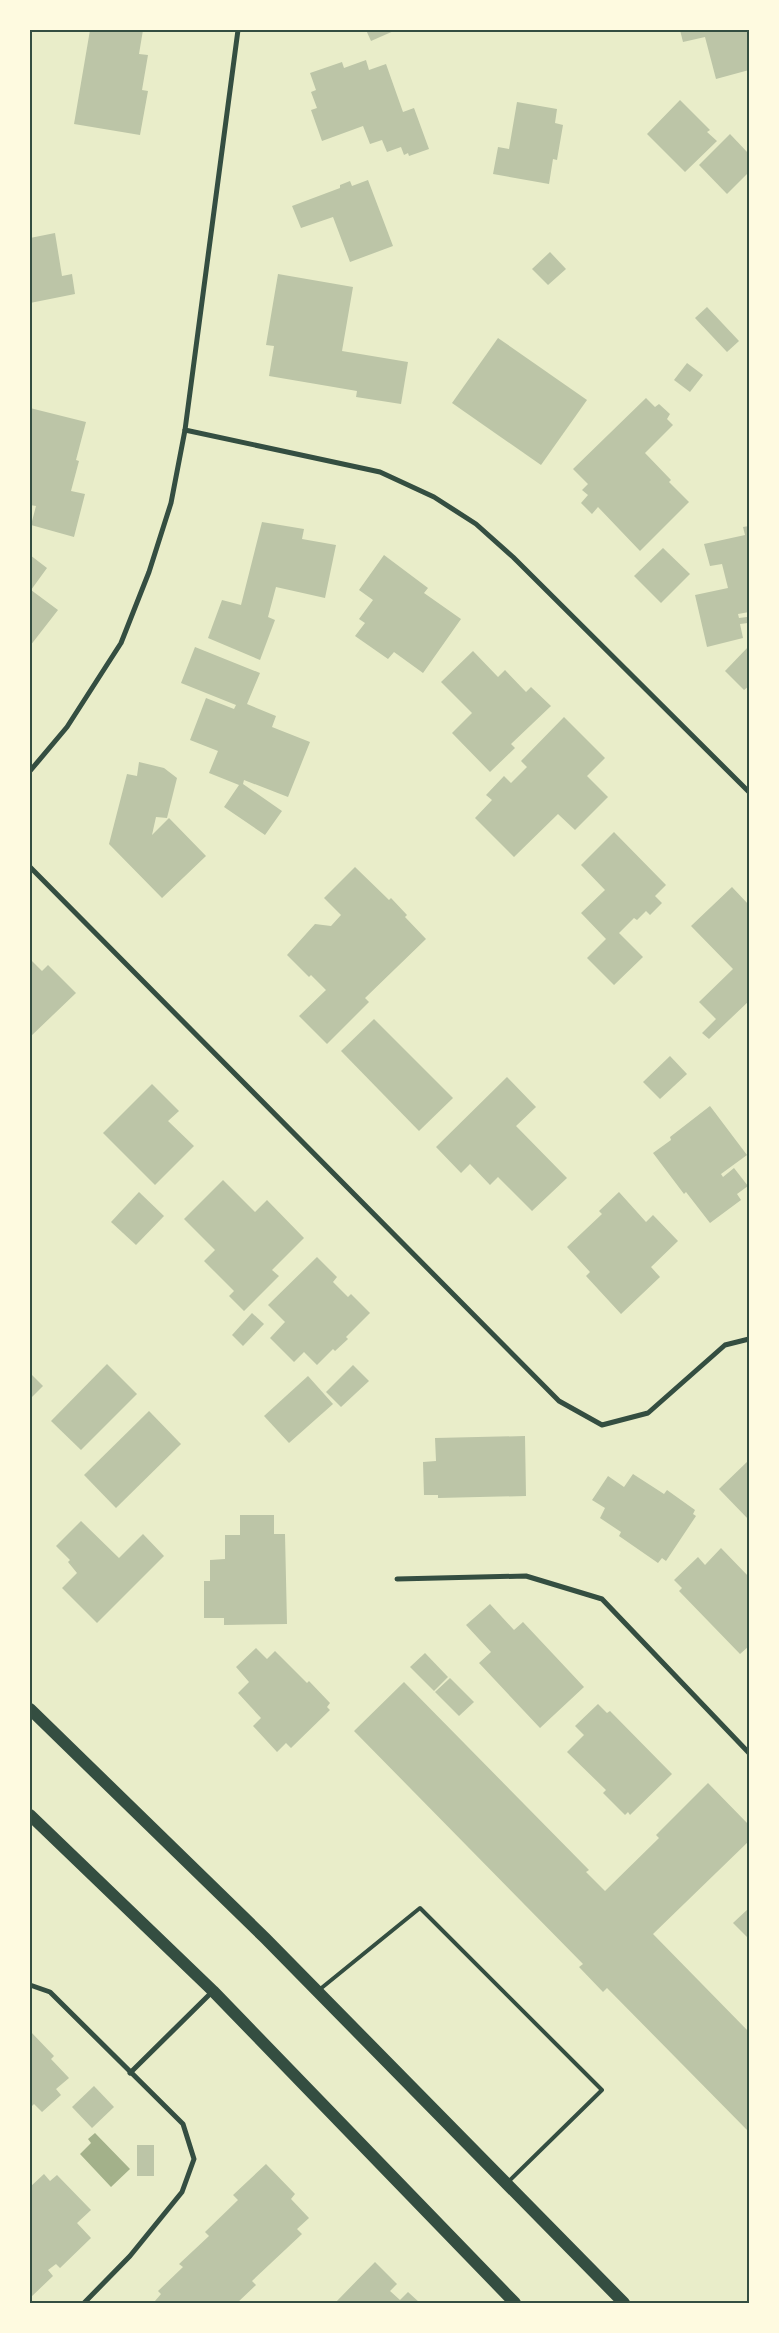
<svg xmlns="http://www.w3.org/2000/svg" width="779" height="2333" font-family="'DM Sans',sans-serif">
  <rect width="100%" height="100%" fill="#e9edc9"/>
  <path fill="#a3b18a" d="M95,2133l35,36 -19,18 -31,-33 11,-11 -3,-4z"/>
  <g fill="#bcc5a7">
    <path d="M90,30h53l-4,24 9,1 -6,35 6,1 -8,44 -66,-11z"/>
    <path d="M366,30h30l-25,11z"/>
    <path d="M680,30h69v40l-33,9 -11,-42 -22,5z"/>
    <path d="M366,60l3,10 17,-6 17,48 11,-4 15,41 -20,7 -1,-3 -4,2 -3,-8 -14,5 -5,-12 -12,4 -7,-18 -41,15 -11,-31 6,-2 -6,-16 5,-2 -6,-17 32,-11 2,6z"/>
    <path d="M680,100l30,30 -3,2 10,9 -32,31 -38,-38z"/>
    <path d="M517,102l40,7 -2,14 8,2 -6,35 -4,-1 -4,25 -56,-10 5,-27 11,2z"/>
    <path d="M730,134l19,20v18l-22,22 -28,-29z"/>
    <path d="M368,180l25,66 -43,16 -17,-45 -32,11 -9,-22 48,-18v-3l10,-4 2,5z"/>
    <path d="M55,233l7,43 10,-2 3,20 -45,9v-65z"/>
    <path d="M550,252l16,17 -18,16 -16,-16z"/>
    <path d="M278,274l75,13 -11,64 66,11 -7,42 -45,-7 1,-6 -88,-15 5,-30 -8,-1z"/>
    <path d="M707,307l32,34 -12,11 -32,-34z"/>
    <path d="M498,338l89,62 -46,65 -89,-62z"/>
    <path d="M687,363l16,12 -13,17 -16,-12z"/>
    <path d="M646,398l9,9 4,-3 11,10 -3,5 6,6 -28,28 26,27 -2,2 20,20 -49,49 -42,-44 -6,7 -11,-11 7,-8 -6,-5 6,-6 -15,-15z"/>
    <path d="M30,408l56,14 -10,38 3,1 -8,30 14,3 -11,43 -43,-12 5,-19 -6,-1z"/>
    <path d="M262,522l42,7 -2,10 34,6 -11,53 -49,-11 -8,30 7,3 -15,40 -52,-22 14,-38 19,5z"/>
    <path d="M749,526v86l-11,2 1,4 8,-1 1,6 -8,1 3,14 -36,9 -12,-52 33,-7 -6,-24 -12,2 -6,-22 41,-9 -2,-8z"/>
    <path d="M663,548l27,26 -29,29 -27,-27z"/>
    <path d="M30,555l17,13 -16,22 27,20 -28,36z"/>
    <path d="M384,555l44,33 -4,5 37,26 -38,54 -29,-21 -6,7 -33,-23 10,-13 -6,-4 14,-19 -14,-10z"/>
    <path d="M749,646v40l-5,4 -19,-19z"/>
    <path d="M195,647l65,26 -13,31 29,12 -4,11 38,15 -22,55 -44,-17 -1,4 39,27 -17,24 -41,-28 15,-22 -30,-12 9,-22 -28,-11 16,-42 28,11 2,-4 -55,-22z"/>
    <path d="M473,651l25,26 7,-7 21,22 5,-5 20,19 -40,38 4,4 -25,24 -38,-39 20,-20 -31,-31z"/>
    <path d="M564,717l41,41 -18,18 21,21 -33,33 -17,-16 -44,43 -39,-39 17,-18 -6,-5 18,-19 7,7 16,-16 -6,-6z"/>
    <path d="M139,762l25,6 13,10 -10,40 -11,-1 -4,18 17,-17 37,38 -44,42 -53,-54 18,-70 10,2z"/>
    <path d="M614,832l52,53 -11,11 7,7 -12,12 -4,-4 -9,9 -3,-2 -15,15 24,24 -29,28 -27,-27 19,-19 -25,-26 24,-23 -24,-25z"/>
    <path d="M355,867l34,33 2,-2 16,17 -2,2 21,22 -61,59 4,4 -42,42 -28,-28 27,-26 -15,-15 -2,2 -22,-22 28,-31 16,2 10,-11 -17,-17z"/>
    <path d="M732,887l17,18v96l-40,38 -7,-6 14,-14 -17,-17 34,-33 -42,-43z"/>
    <path d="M30,959l12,12 6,-6 28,28 -46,44z"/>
    <path d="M374,1019l79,79 -34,33 -78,-80z"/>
    <path d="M670,1056l17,18 -27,25 -17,-17z"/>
    <path d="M507,1077l29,30 -20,19 51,52 -35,33 -34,-34 -8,8 -20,-21 -9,9 -25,-26z"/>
    <path d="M152,1084l27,27 -11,10 26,25 -39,39 -52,-52z"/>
    <path d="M710,1106l37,49 -26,19 2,3 11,-9 14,18 -11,8 4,6 -31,23 -24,-31 -2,2 -31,-41 18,-13 -1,-3z"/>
    <path d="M223,1180l32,32 12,-12 37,38 -32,32 7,6 -35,35 -15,-15 5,-5 -30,-30 11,-11 -31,-31z"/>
    <path d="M139,1192l25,24 -28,29 -25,-23z"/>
    <path d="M619,1192l27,30 7,-7 25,26 -27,26 9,10 -39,37 -35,-38 4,-4 -23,-25 35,-33 -3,-3z"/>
    <path d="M317,1257l20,20 -4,5 15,15 3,-3 19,19 -24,24 2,2 -13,12 -2,-2 -16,16 -13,-13 -10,10 -24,-24 15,-16 -17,-17z"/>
    <path d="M252,1313l12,11 -21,22 -11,-11z"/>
    <path d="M107,1364l30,30 -56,56 -30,-29z"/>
    <path d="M353,1365l16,16 -28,26 -15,-15z"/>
    <path d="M30,1373l13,13 -13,13z"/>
    <path d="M308,1376l25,28 -44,39 -25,-27z"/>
    <path d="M149,1411l32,33 -65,64 -32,-33z"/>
    <path d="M525,1436l1,60 -88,2v-3h-14l-1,-33 13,-1 -1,-23z"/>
    <path d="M749,1460v60l-30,-31z"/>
    <path d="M633,1474l31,20 3,-4 28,20 -2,4 3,2 -30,45 -4,-3 -4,5 -39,-27 2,-4 -21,-14 5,-10 -13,-8 16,-24 16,11z"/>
    <path d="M240,1515h34v19h11l2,90 -63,1v-7h-20v-37h6v-21l15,-1v-24h15z"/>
    <path d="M81,1521l38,37 24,-24 21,22 -67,67 -35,-35 15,-15 -9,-11 2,-2 -14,-14z"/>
    <path d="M721,1548l28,29v69l-9,8 -61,-63 3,-3 -8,-8 24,-23 7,8z"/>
    <path d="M490,1604l24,26 9,-8 61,65 -44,41 -61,-65 12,-11 -25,-27z"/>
    <path d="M256,1648l11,11 8,-8 32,32 2,-2 21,22 -3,4 3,3 -39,38 -5,-5 -9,9 -24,-26 8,-8 -23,-25 11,-11 -13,-15z"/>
    <path d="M425,1653l23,24 -14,14 -24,-24z"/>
    <path d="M450,1678l24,24 -15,14 -24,-24z"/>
    <path d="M404,1682l185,188 -3,2 19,19 54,-53 -3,-3 52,-52 41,42v16l-96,93 96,98v100l-142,-144 -4,4 -24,-25 4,-3 -229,-233z"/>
    <path d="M598,1704l9,9 3,-2 62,63 -42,41 -2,-3 -3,3 -22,-22 3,-3 -39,-38 17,-17 -9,-9z"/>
    <path d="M749,1908v31l-16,-16z"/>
    <path d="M30,2031l24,25 -3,3 18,19 -13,11 5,6 -19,17 -8,-8 -4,4z"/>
    <path d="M94,2086l20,21 -22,21 -20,-21z"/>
    <rect x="137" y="2145" width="17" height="31"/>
    <path d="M266,2164l29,30 -4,5 18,19 -12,11 5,5 -50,47 4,4 -19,18h-80l-2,-2 6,-7 -3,-3 25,-24 -4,-3 30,-28 -4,-4 33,-32 -5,-5z"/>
    <path d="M44,2174l6,7 7,-6 34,35 -14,13 14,15 -31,30 -4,-4 -8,6 5,6 -23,22v-111z"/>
    <path d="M375,2262l22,22 -7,7 10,9 8,-8 12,11h-85z"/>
  </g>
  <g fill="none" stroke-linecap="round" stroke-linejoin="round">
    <path stroke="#344e41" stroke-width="4" d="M319,1990l101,-82 182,182 -94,92"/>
    <g stroke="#344e41" stroke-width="5">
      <path d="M185,430l195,42 54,25 42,27 37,33 236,235"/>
      <path d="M30,771l37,-44 54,-84 28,-71 22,-69 14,-73 53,-400"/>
      <path d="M30,867l529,534 43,24 46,-12 77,-68 24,-6"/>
      <path d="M397,1579l129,-3 76,23 147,154"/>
      <path d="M30,1985l20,7 133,132 11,35 -12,33 -52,64 -46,47"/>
      <path d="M130,2073l83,-82"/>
    </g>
    <g stroke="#344e41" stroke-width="12">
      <path d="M30,1709l235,229 359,365"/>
      <path d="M30,1815l183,176 302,312"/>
    </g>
  </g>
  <rect width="779" height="2333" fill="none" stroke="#fefae0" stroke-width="62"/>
  <rect x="31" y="31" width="717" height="2271" fill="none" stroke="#344e41" stroke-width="2"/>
</svg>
